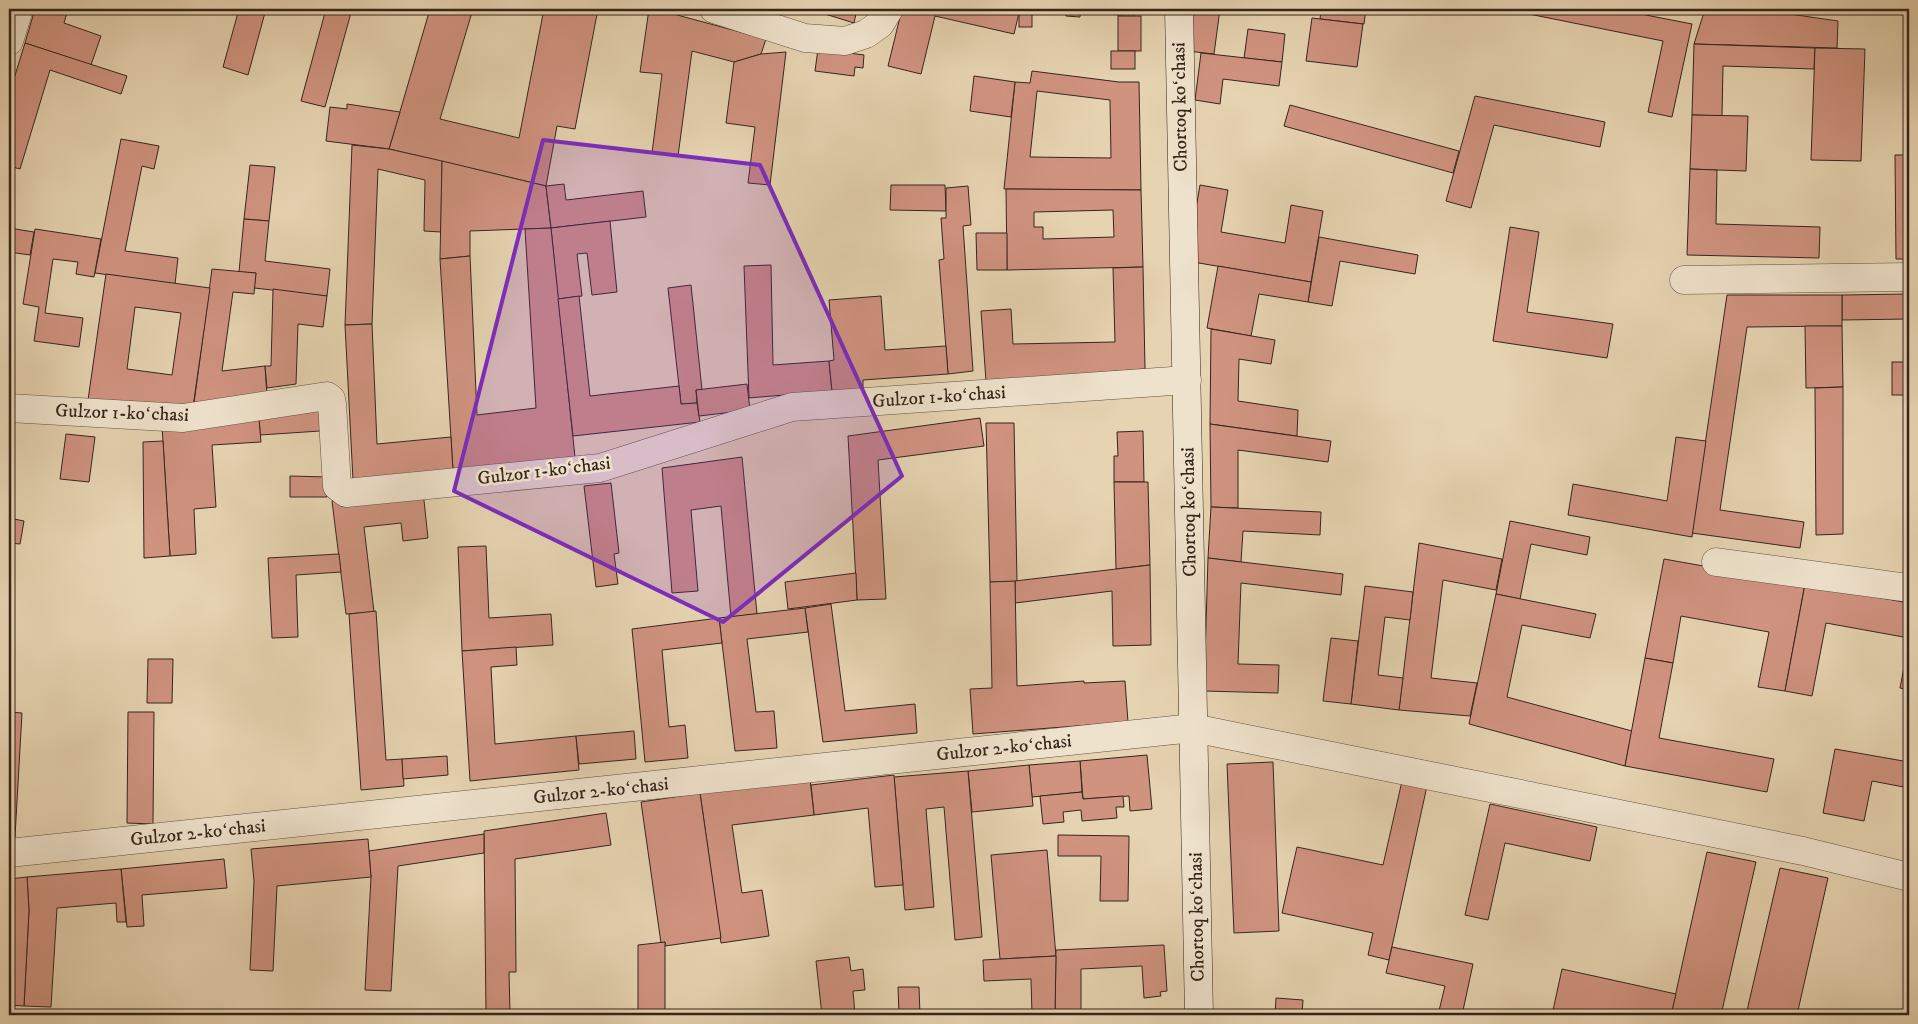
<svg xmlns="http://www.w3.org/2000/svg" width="1918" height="1024" font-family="'IM FELL DW Pica',serif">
  <rect width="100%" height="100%" fill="#e6d3b1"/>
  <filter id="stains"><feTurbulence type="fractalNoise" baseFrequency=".004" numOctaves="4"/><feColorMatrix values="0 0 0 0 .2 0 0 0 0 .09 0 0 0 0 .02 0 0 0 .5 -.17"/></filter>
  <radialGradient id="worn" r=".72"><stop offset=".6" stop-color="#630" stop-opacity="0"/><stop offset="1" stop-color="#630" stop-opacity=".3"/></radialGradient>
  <g fill="#d09380" stroke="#36241c" fill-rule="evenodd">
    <path d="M35,9h33l-4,14 37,13 -10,29 -66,-22z"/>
    <path d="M239,9h27l-18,66 -25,-8z"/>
    <path d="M326,9h26l-27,98 -24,-6z"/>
    <path d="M430,9h43l-33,110 79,19 25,-129h54l-23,120 -18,-3 -11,60 -157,-37z"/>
    <path d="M649,9h6l111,30 -5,15 -27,8 -42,-11 -14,105 -26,-3 10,-79 -22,-2z"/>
    <path d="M809,9h48l-3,14z"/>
    <path d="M902,9h100l17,4 -5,21 -79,-18 -14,58 -33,-8z"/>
    <path d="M1002,9h17v4z"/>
    <rect x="1019" y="9" width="13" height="18"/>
    <path d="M1066,9h15l-1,8 -14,-1z"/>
    <path d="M1118,9h17l-1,8 -16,-1z"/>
    <path d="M1192,9h28l-6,45 -27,-3z"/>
    <path d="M1321,9h45l-2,15 -44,-5z"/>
    <path d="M1504,9h111l77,15 -20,93 -24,-5 15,-71z"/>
    <path d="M1615,9h23l-1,4z"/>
    <path d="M1705,9h50l83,12 -1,27 -143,-4z"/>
    <rect x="1118" y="16" width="23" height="35"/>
    <path d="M1312,18l51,6 -6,43 -51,-6z"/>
    <path d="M1248,29l37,5 -3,28 -38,-4z"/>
    <path d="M25,43l102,33 -6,18 -71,-24 -30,99 -11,-3v-71z"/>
    <path d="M1694,44l121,4 -1,21 -91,-3 -1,50 -30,-1z"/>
    <path d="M1815,48l50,1 -4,112 -50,-1z"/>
    <path d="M818,49l46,6 -1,13 -8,-1 -1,9 -39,-5z"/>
    <rect x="1111" y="51" width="24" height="18"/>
    <path d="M786,52l-16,133 -22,-2 7,-56 -29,-4 8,-61 27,-8z"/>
    <path d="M1201,53l81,9 -3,24 -56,-7 -3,25 -25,-4z"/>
    <path d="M1032,71l87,11h20l2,108 -137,-1 11,-107 15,1zM1037,91l73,9 1,58 -81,-1z"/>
    <path d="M974,76l41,6 -4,35 -41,-6z"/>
    <path d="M1475,96l130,26 -5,25 -106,-22 -23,83 -25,-7z"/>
    <path d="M347,104l53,8 -11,37 -63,-8 4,-34 17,2z"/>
    <path d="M1290,105l169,46 -6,22 -169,-47z"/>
    <path d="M1692,115l56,1 -2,55 -56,-2z"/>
    <path d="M121,139l38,7 -5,23 -12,-3 -17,85 53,7 -3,26 -80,-11z"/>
    <path d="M352,145l37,4 53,12 -1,71 -17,-1 1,-51 -47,-11 -6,155 -27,1z"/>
    <path d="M1895,155h14v104h-13z"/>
    <path d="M442,161l104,25 5,42 -81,3v25l-30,3z"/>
    <path d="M250,165l25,2 -6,54 -25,-2z"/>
    <path d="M1690,169l27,1 -1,54 104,3 -1,31 -132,-3z"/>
    <path d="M564,184l2,16 77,-9 3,26 -95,11 -5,-42z"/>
    <path d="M891,185h54l1,26 -56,-1z"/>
    <path d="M1200,185l28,5 -7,42 64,11 6,-38 32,6 -12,71 -124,-21z"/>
    <path d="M968,186l3,39 -8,1 10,145 -25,3 -9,-114 5,-1 -3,-41h5v-30z"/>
    <path d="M1006,189l135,1 2,77 -136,3zM1113,210l1,27 -71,2v-12h-9v-15z"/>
    <path d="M244,219l25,2 -4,40 65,8 -3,27 -73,-8 2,-15 -17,-1z"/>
    <path d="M610,221l7,71 -25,3 -5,-42 -10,1 5,42 -24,3 -7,-71z"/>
    <path d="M1510,227l29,5 -12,80 86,12 -6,34 -114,-17z"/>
    <path d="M9,228l25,4 -4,23 -21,-3z"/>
    <path d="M551,228l24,229 -122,14 -13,-212 30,-3 7,159 59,-7 -11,-179z"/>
    <path d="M35,229l66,10 -7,38 -18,-3 2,-12 -25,-3 -8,54 38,5 -4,29 -45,-6 5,-34 -16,-3z"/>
    <path d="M976,233h31v37h-30z"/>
    <path d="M1319,237l99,18 -3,19 -75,-13 -8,45 -24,-4z"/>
    <path d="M771,265l2,100 56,-4 3,30 -83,7 -5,-132z"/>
    <path d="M1218,266l93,16 -3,20 -49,-8 -8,42 -44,-8z"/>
    <path d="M1143,267l2,102 -159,12 -5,-70 30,-2 2,35 102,-2 -2,-74z"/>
    <path d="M212,269l44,4 -2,21 -21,-2 -11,79 43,-5 2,30 -73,7z"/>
    <path d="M106,274l104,14 -17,119 -105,-7zM135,307l46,6 -9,62 -45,-6z"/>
    <path d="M691,285l11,105h-6l1,13 -16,1 -13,-116z"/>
    <path d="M273,289l54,7 -4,31 -25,-3 -2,60 -29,4 -2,-22h6z"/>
    <path d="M1909,294v25l-67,1v-25z"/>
    <path d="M1727,295h115v31l-95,1 -27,183 84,12 -4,26 -108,-15z"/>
    <path d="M579,296l11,100 89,-10 2,18 16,-1 3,19 -127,14 -15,-137z"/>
    <path d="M881,296l4,54 61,-4 2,28 -85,6v9l-31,2 -3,-30 5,-1 -5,-60z"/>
    <path d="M372,324l5,120 74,-7 2,34 -100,9 -8,-155z"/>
    <path d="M1805,326h37l1,61 -37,1z"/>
    <path d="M1211,329l64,11 -4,24 -32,-5 -1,42 60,9 -1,26 -87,-12z"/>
    <rect x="1892" y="362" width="17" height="33"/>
    <path d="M747,384l3,26 -51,6 -3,-26z"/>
    <path d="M1843,387v147l-27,1 -1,-147z"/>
    <path d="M319,409l1,22 -60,4 -1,-22z"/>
    <path d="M980,418l4,28 -106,14 8,139 -29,1 -9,-164z"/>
    <path d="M259,419l2,23 -49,3 4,62 -22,2 2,45 -26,2 -8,-130z"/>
    <path d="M986,423h28l3,159h-27z"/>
    <path d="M1210,424l121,17 -3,21 -90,-12v58l-27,-1z"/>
    <path d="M1143,431l1,51h-30v-26h4l-1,-24z"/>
    <path d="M66,434l29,3 -6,45 -29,-3z"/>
    <path d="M1676,437l30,4 -14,96 -124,-22 5,-31 94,17z"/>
    <path d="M163,441l7,115 -26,2 -1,-116z"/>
    <path d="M742,457l15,157 -26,3 -10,-111 -30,4 7,81 -26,2 -10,-125z"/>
    <path d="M290,476l37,1v20h-37z"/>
    <path d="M1114,482h34l2,83 -34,4z"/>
    <path d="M611,483l8,70 -5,1 4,30 -22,3 -12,-101z"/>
    <path d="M423,491l5,47 -25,3 -2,-18 -37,4 10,85 -28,2 -14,-113z"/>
    <path d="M1909,503v52l-5,-1z"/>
    <path d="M1211,507l110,5 -1,23 -77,-4 -2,31 -33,-4z"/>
    <path d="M9,518l15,3 -4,23 -11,-1z"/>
    <path d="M1510,521l80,16 -3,18 -56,-11 -11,55 -24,-5z"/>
    <path d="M1419,543l83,16 -6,31 -53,-10 -12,98 46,5 -7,33 -71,-6z"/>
    <path d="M486,546l3,72 62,-4 2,31 -91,6 -4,-104z"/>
    <path d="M339,554l2,18 -45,3 2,62 -26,1 -4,-80z"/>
    <path d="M1208,558l135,16 -2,21 -100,-12 -3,81 41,1 -1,28 -74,-2z"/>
    <path d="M1664,559l141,25 -20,107 -27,-4 11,-55 -88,-16 -8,47 -28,-5z"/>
    <path d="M1150,565l1,80 -38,1 -1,-55 -97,12v-22z"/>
    <path d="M856,573l1,27 -69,9 -3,-27z"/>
    <path d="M1015,581l2,105 67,-5v2l41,-2 3,41 -155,12 -3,-45 22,-1 -2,-106z"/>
    <path d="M1805,584l104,19v35l-83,-15 -14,73 -27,-5z"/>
    <path d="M1365,586l48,6 -3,28 -25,-3 -7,58 25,3 -4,32 -48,-6z"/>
    <path d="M1496,594l100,20 -6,24 -68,-13 -15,72 125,34 -7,35 -156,-42z"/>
    <path d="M831,604l14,107 70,-7 2,29 -94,9 -18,-134z"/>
    <path d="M805,608l3,24 -61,7 9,73 18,-1 3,37 -42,3 -16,-133z"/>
    <path d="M376,611l10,149 16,-1 2,27 -43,4 -12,-176z"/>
    <path d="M719,618l3,25 -60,7 7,77 16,-2 3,33 -43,4 -13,-133z"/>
    <path d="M1331,638l27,3 -7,63 -28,-3z"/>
    <path d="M1909,641v49l-9,-2z"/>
    <path d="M516,647l1,18 -26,2 4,77 81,-8 3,34 -109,11 -8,-130z"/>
    <path d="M1645,658l28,5 -14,75 115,21 -7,33 -142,-26z"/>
    <path d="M148,659h25l-1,44h-25z"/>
    <path d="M9,712l13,1 -7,124h-6z"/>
    <path d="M128,712h26l-1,112 -26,-1z"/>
    <path d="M634,731l2,28 -57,5 -3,-28z"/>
    <path d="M1835,749l74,13v26l-37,-7 -8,40 -41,-8z"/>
    <path d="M1147,755l5,54 -22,2 -1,-15 -46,3 -3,-38z"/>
    <path d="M447,756l1,19 -45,4 -1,-20z"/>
    <path d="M1080,761l2,31 -50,5 -3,-32z"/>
    <path d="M1273,762l6,169 -45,2 -7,-169z"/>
    <path d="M1029,765l4,41 -61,6 -4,-41z"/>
    <path d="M968,771l14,166 -27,3 -11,-133 -18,2 8,98 -29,3 -11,-133z"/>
    <path d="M894,775l9,110 -28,2 -7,-79 -54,7 -3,-30z"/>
    <path d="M810,779l4,36 -82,10 10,68 20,-3 7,46 -48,7 -21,-150z"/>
    <path d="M1402,781l25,5 -38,174 -21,-5 5,-22 -91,-20 15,-66 86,18z"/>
    <path d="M1082,792l1,7 40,-3 1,11h-8l1,11 -35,3 -1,-11 -18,2 1,10 -21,2 -3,-28z"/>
    <path d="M700,793l21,145 -56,8v-4l-4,1 -20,-141z"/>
    <path d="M1490,804l107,23 -7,34 -85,-18 -17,77 -23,-5z"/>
    <path d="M606,813l5,32 -96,14 1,113h-7l1,42h-24l-2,-183z"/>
    <path d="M484,834v19l-86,13 -7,125 -26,-1 6,-113 -2,-26z"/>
    <path d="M1058,835l71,1 -1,65h-28l1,-45h-43z"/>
    <path d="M368,839l3,38 -94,9 -4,85 -23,-1 4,-89 -3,-32z"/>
    <path d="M1047,850l9,106 -56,3 -9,-104z"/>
    <path d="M1707,852l49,10 -35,153h-50z"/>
    <path d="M224,859l3,29 -85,7 2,31 -17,1 -6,-58z"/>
    <path d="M1780,868l48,10 -31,137h-51z"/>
    <path d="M121,869l5,53h-9l-1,-19 -59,5 -6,99 -27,-1 5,-96 -2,-33z"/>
    <path d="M27,877l2,33 -5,96 -15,-1v-126z"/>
    <path d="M665,942v73h-27v-70z"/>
    <path d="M1164,945l3,46 -7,1 1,4 -17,2 -2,-32 -61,3v46h-26l1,-65z"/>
    <path d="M1392,947l81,17 -11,51h-24l7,-29 -59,-13z"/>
    <path d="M1056,956l-1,59h-23l-1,-36 -47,2 -1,-21z"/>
    <path d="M849,957l2,14 12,-2 2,21 -12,1 2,23 -33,1 -6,-54z"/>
    <path d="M1562,969l114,25 -5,21h-119z"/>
    <path d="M898,987h21l1,28h-21z"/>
    <path d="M1276,998l27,2 -1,15h2h-29z"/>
  </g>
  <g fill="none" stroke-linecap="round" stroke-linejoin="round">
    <defs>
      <g id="street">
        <path d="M714,9l91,29 40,3 21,-7 14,-10 9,-15"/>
        <path d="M9,41l10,-32"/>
        <path d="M1684,280l225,-3"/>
        <path d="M9,408l174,10 144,-22 4,3 1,5 5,82 9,7 254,-25 192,-61 395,-27"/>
        <path d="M1716,562l193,26"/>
        <path d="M9,853l1184,-125 610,123 106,26"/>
      </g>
      <path id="secondary" d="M1179,9l20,1006"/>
    </defs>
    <use href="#street" stroke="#625041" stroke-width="29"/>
    <use href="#secondary" stroke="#36241c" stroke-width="29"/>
    <use href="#street" stroke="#efe2cc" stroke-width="28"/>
    <use href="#secondary" stroke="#efe2cc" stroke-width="28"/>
  </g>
  <path fill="#7b2cbf" fill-opacity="0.2" stroke="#7b2cbf" stroke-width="4" stroke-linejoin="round" d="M543,140l217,25 142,311 -179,146 -269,-131z"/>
  <g text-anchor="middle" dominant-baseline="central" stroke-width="5" stroke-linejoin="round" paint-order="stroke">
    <g font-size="19" fill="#36241c" stroke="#efe2cc">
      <text transform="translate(1180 107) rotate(-91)">Chortoq koʻchasi</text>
      <text transform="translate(939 397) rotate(-4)">Gulzor 1-koʻchasi</text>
      <text transform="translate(122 413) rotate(2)">Gulzor 1-koʻchasi</text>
      <text transform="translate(544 471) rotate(-7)">Gulzor 1-koʻchasi</text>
      <text transform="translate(1189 512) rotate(-91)">Chortoq koʻchasi</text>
      <text transform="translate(1004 748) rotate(-6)">Gulzor 2-koʻchasi</text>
      <text transform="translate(601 791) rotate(-6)">Gulzor 2-koʻchasi</text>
      <text transform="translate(198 833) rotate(-6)">Gulzor 2-koʻchasi</text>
      <text transform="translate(1197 917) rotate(-91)">Chortoq koʻchasi</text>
    </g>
  </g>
  <rect width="1918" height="1024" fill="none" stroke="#e6d3b1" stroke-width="30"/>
  <rect x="10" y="10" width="1898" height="1004" fill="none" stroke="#36241c" stroke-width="2.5"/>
  <rect x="15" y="15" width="1888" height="994" fill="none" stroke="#36241c"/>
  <rect width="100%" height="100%" filter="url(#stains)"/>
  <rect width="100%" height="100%" fill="url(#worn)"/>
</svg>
